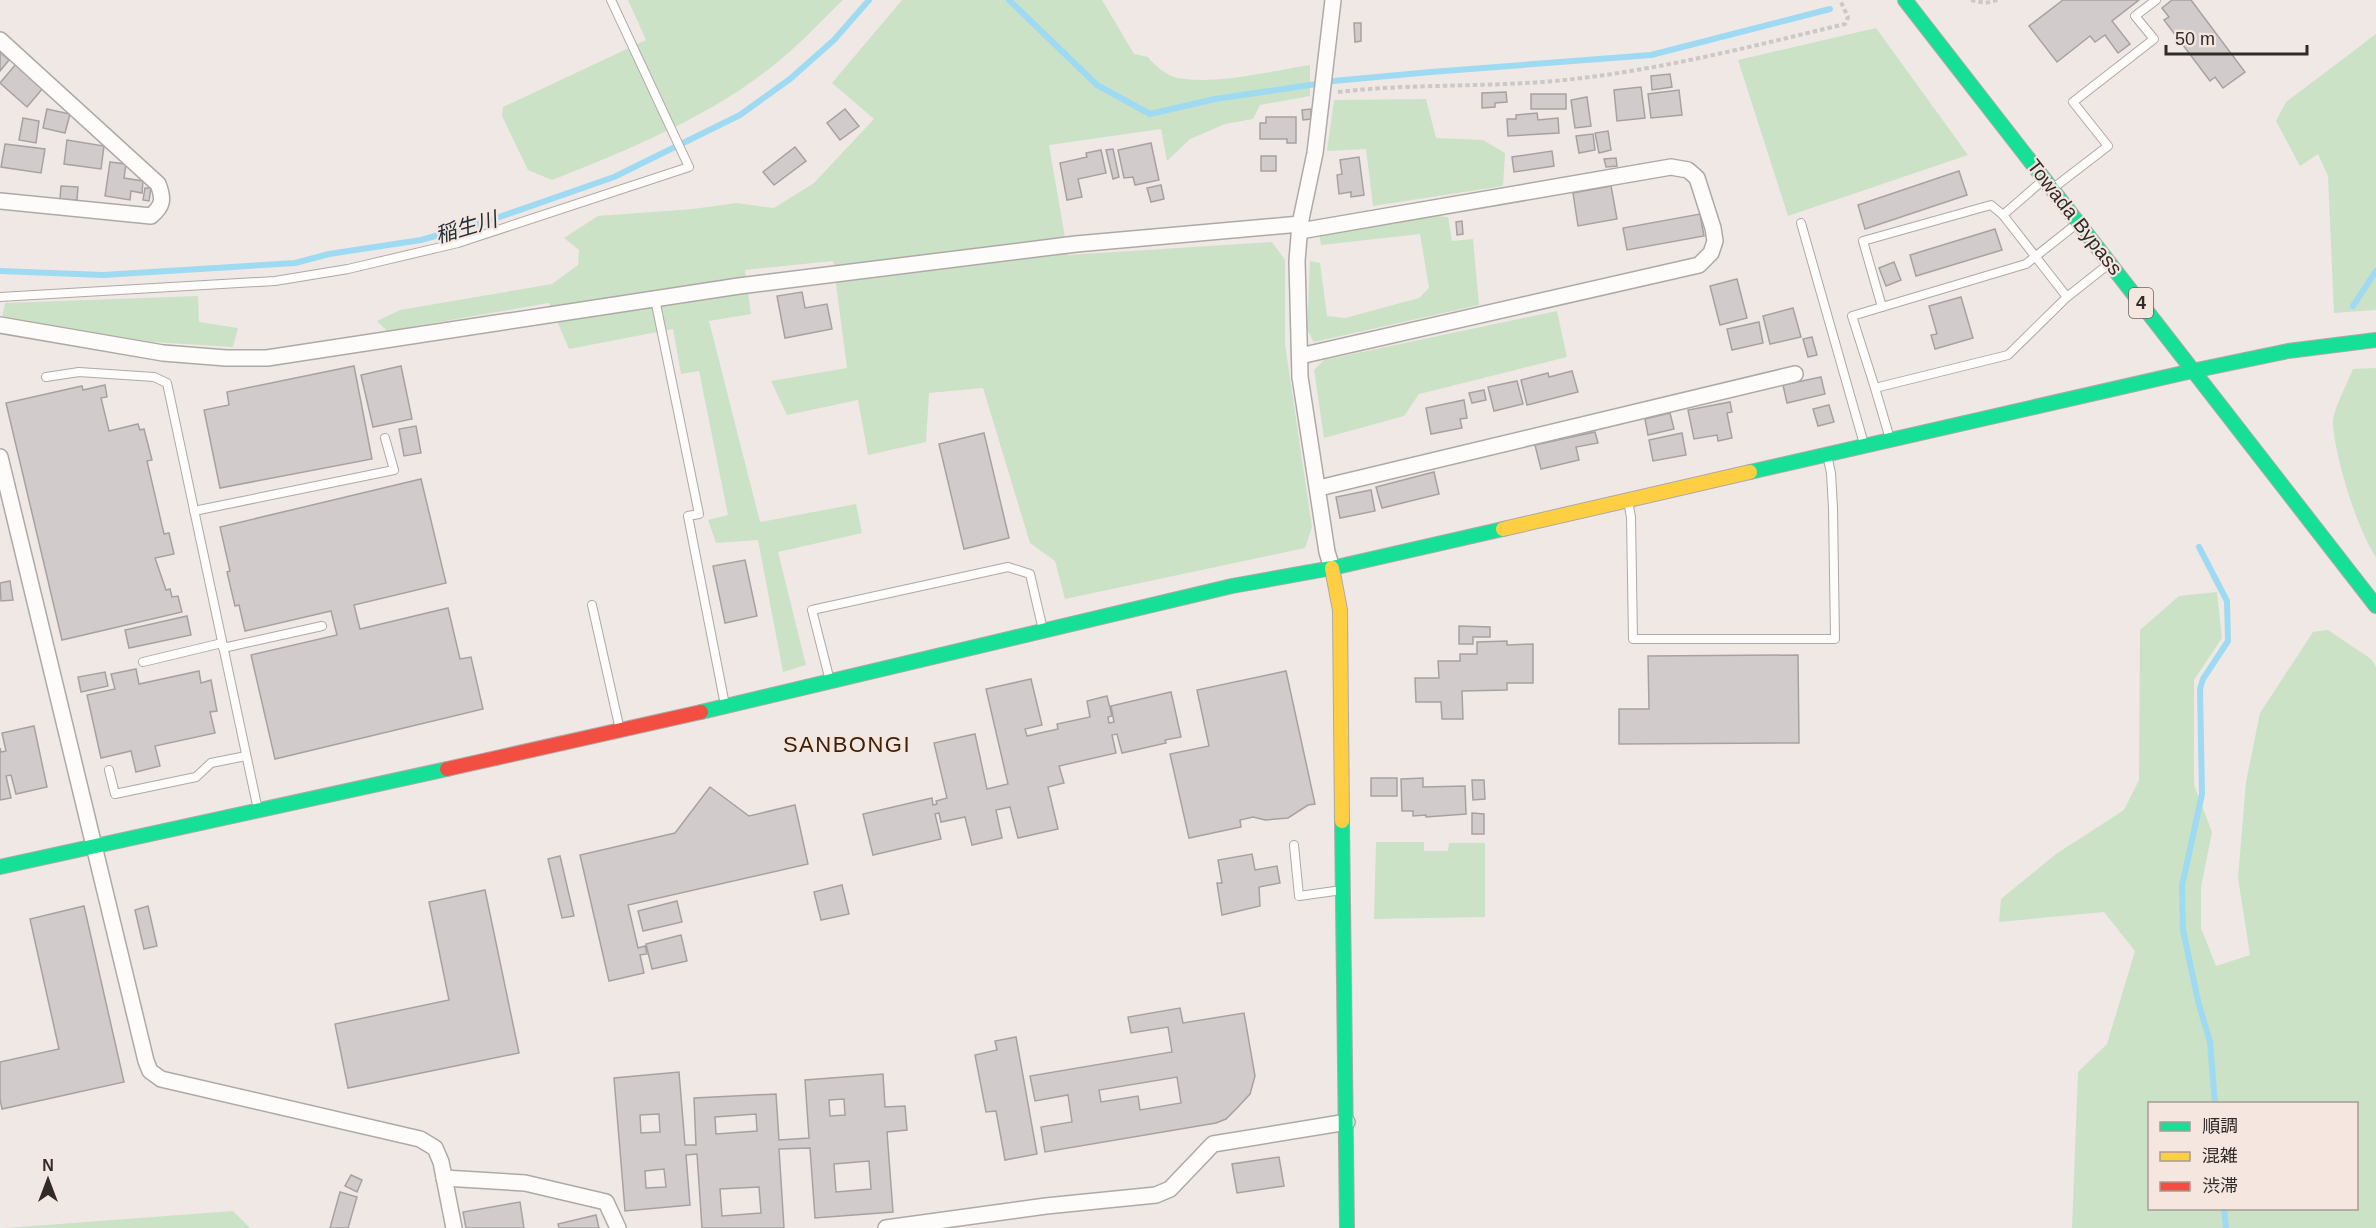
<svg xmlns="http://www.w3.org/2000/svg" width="2376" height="1228" font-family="Arial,'Noto Sans JP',sans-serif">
  <rect width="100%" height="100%" fill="#f0e8e5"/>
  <g fill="#cbe2c6" fill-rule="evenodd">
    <path d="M628,0h215c-21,20 -41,42 -63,60 -66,55 -150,89 -228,120l-24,-10 -26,-54 1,-9 143,-67z"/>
    <path d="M902,0h200l32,54 14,3c7,9 19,19 30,21 37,7 94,-7 132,-13v31l-50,9 -7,14 -28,5 -35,15 -23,22 -6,-32 -112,16 19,110 204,-13 13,18v84l27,183 -7,21 -240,51 -10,-38 -25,-18 -47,-155 -54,5 -3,49 -58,13 -10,-55 -71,15 -16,-34 76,-13 -14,-107 -88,9 6,44 -42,7 51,201 96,-18 6,29 -84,19 28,113 -23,7 -25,-132 -42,3 -8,-23 20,-5 -29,-144 -18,3 -8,-45 -104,20 -20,-46 -162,28 -10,-10 23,-11 152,-26 26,-19 1,-15 -15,-12 34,-22 95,-7 43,-6 38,5 40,-25 60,-64 -42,-36z"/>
    <path d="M1876,28l92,127 -180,61 -50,-156z"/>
    <path d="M2376,34v276l-42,3 -6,-137 -10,-22 -18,12 -24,-45 10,-19z"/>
    <path d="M1426,99l10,39 47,2 22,13 -2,33 -130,20 -7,-57 -39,2 7,-51z"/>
    <path d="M1436,216l12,1 4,24 21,-2 6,66 -165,37 -7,-12 3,-69 10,2 7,53 18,2 74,-20 10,-10 -9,-54 -99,11 -2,-12z"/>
    <path d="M198,296l1,26 39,6 -5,19 -81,-5 -150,-24 3,-15z"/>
    <path d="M1557,311l10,46 -148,37 -15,22 -80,22 -10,-68 10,-10z"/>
    <path d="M2376,368v189c-18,-25 -43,-105 -43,-136 1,-13 15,-39 20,-52z"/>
    <path d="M2217,592l5,46 -28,42v105l18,47 -11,55v41l15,38 34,-11 -12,-77 8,-96 14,-69 53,-81 15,-2 43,29 5,8v561h-304l6,-156 29,-28 28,-93 -31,-39 -105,10 2,-23 55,-45 68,-44 15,-30 1,-150 39,-34zM2150,1104h206v104h-206z"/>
    <path d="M1376,842h48v9h24l1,-8h36v74l-111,2z"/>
    <path d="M233,1211l17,17h-244z"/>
  </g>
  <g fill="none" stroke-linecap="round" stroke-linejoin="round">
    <g stroke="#9edaf2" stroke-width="6">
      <path d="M1009,0l88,85 53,29 65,-15 102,-15"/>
      <path d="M1333,81l98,-9 220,-17 179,-46"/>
      <path d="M0,271l103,4 192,-12 34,-9 92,-14 64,-18 129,-45 126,-62 50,-36 44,-39 35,-40"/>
      <path d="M2353,306l23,-35"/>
      <path d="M2199,547l28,54 1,40 -25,38 -3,10 2,105 -20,92 1,44 15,71 12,41 5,62"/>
      <path d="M2224,1208l2,20"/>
    </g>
  </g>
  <g fill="#d1cbcb" stroke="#a7a2a2" stroke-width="1.5" fill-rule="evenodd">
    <path d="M2063,0h76l-27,21 18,23 -12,9 -13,-18 -10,7 -5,-6 -33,26 -28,-36z"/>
    <path d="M2172,0h19l54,72 -22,16 -8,-11 -5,4 -46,-61 5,-3 -7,-9z"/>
    <path d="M1354,23h7v18l-6,1z"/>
    <path d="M0,52l9,8 -9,11z"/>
    <path d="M16,64l27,24 -16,19 -27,-24z"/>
    <path d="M1670,74l2,13 -20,3 -1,-14z"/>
    <path d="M1641,87l4,31 -28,3 -3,-31z"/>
    <path d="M1679,90l3,25 -31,3 -3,-24z"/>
    <path d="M1506,92l1,10 -12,1v4l-13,1v-15z"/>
    <rect x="1531" y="94" width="35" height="15"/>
    <path d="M1587,97l4,29 -16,2 -4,-28z"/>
    <path d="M47,109l23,5 -5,19 -22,-5z"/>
    <path d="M845,109l14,17 -19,14 -13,-17z"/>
    <path d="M1311,109v10l-8,1 -1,-10z"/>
    <path d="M1537,113l1,7 20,-2 1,15 -51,3 -1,-17h9v-4z"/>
    <path d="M1266,117h30v26h-9v-4h-27v-16h6z"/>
    <path d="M23,118l16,3 -3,22 -17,-3z"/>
    <path d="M1608,131l3,19 -12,3 -4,-20z"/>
    <path d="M1593,134l2,16 -16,3 -3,-17z"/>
    <path d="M67,140l37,6 -3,23 -37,-5z"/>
    <path d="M1151,143l8,37 -24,5 -2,-8 -9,1 -6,-28z"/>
    <path d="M5,144l40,5 -4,24 -40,-6z"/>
    <path d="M795,147l11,14 -32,24 -11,-13z"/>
    <path d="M1113,149l6,28 -6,2 -7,-29z"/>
    <path d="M1101,150l5,23 -28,6 4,18 -15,3 -7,-37 27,-6 -1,-4z"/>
    <path d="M1552,151l2,15 -40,6 -2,-15z"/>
    <rect x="1261" y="156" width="15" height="15"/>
    <path d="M1359,157l5,38 -13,2v-5l-12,2 -2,-19 5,-1 -2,-14z"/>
    <path d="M1616,158l1,8 -11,1 -2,-8z"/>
    <path d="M110,162l16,2 -2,14 19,3 -1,12 -11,-2 -1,9 -25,-4z"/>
    <path d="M1959,171l8,24 -102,34 -7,-24z"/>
    <path d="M1161,185l3,14 -13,3 -4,-14z"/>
    <path d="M61,186l17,1 -1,13 -17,-1z"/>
    <path d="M1611,186l6,33 -39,7 -5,-33z"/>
    <path d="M145,188h6l-2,13 -6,-1z"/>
    <path d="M1700,214l4,22 -77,14 -4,-22z"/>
    <path d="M1462,221l1,13 -6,1 -1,-13z"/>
    <path d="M1995,229l7,21 -86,26 -6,-21z"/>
    <path d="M1894,262l7,18 -15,6 -7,-18z"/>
    <path d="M1737,279l10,39 -27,7 -10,-39z"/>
    <path d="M802,292l3,16 22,-4 5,25 -47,9 -8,-42z"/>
    <path d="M1961,297l12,41 -38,11 -4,-14 6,-1 -8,-28z"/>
    <path d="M1793,308l8,29 -31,7 -7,-28z"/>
    <path d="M1759,322l4,21 -31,7 -5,-21z"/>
    <path d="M1812,337l5,18 -9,2 -5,-18z"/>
    <path d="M354,366l18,93 -152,29 -16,-78 25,-5 -2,-13z"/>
    <path d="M401,366l11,53 -39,8 -12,-52z"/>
    <path d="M1572,371l6,21 -51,13 -6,-25 27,-7 1,4z"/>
    <path d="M1821,377l4,17 -38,9 -4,-18z"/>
    <path d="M1517,381l6,23 -29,7 -6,-24z"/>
    <path d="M105,385l2,12 -6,1 8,33 29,-7 2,6 4,-1 8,31 -5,1 17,73 5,-1 5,21 -19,4 11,32 4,-1 2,8 6,-1 4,16 -120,28 -56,-237 76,-17 1,4z"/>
    <path d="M1484,390l2,10 -14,3 -3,-10z"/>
    <path d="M1464,400l3,18 -7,1 2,9 -31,6 -5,-26z"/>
    <path d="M1730,402l2,10 -5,1 5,25 -14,3 -1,-6 -23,4 -6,-29z"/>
    <path d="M1829,405l5,17 -16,4 -5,-17z"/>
    <path d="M1670,413l4,16 -26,6 -3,-16z"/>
    <path d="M416,426l5,27 -17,3 -5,-27z"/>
    <path d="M1595,432l3,11 -22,4 3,13 -38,9 -6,-24z"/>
    <path d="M984,433l25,105 -45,11 -25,-105z"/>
    <path d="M1682,433l4,22 -33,6 -4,-21z"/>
    <path d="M1434,472l5,22 -57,14 -6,-21z"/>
    <path d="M421,479l25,104 -92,22 6,24 88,-21 12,51 11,-2 12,52 -208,50 -24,-104 86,-20 -6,-24 -86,20 -6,-26 -4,1 -8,-34 3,-1 -10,-44z"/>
    <path d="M1371,490l4,21 -35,7 -4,-21z"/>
    <path d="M745,560l12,56 -32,7 -12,-57z"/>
    <path d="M10,581l3,19 -12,1 -1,-18z"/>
    <path d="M187,616l4,19 -62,13 -4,-18z"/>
    <path d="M1459,626l31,1v10h-17v7h-14z"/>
    <path d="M1507,641v4l26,-1v39h-26v7l-45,1 1,28h-21l-1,-17h-25l-1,-24h24l-1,-17h22v-7h17v-12z"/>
    <path d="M1798,655l1,88 -180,1v-35h30l-1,-53z"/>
    <path d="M136,669l3,15 60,-13 2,12 10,-3 6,31 -7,1 5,21 -60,13 5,20 -24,6 -5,-21 -30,7 -14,-63 28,-6 -4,-15z"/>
    <path d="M1286,671l29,133 -7,1 -20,13 -23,2 -12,-3 -13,3 1,7 -52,11 -19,-84 39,-8 -12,-56z"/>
    <path d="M105,672l3,14 -27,6 -3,-15z"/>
    <path d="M1031,679l11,46 -17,4 2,7 31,-7 -1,-5 33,-7 -3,-16 20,-5 5,20 -4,1 1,6 5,-1 -3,-16 60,-14 10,45 -16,3 1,3 -44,10 -5,-19 -5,1 4,18 -57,13 5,17 -16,4 10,42 -40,9 -8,-31 -14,3 6,28 -30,7 -7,-28 -24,5 -2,-9 -4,1 6,25 -68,16 -10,-41 69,-16 1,7 4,-1 -1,-3 11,-3 -13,-55 41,-9 12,55 21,-5 -22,-95z"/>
    <path d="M34,726l13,61 -31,7 -5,-19 -5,1 5,22 -11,2v-52l1,4 5,-1 -4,-18z"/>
    <rect x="1371" y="778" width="26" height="18"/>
    <path d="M1423,778v9l42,-1 1,28 -40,3v-2l-13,1v-5h-11l-1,-32z"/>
    <path d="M1472,780h12l1,19 -12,1z"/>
    <path d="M710,787l39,29 46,-11 13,59 -180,41 10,43 7,-2 2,8 -7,1 4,18 -35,8 -29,-126 95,-22z"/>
    <path d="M1472,813l12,1v20h-12z"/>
    <path d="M1252,854l3,16 22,-4 3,17 -21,4 1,19 -38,9 -5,-32h5l-4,-23z"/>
    <path d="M560,856l14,60 -12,2 -14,-59z"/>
    <path d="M842,885l7,29 -28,6 -7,-28z"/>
    <path d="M485,890l34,163 -171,35 -13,-64 114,-24 -20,-98z"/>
    <path d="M677,901l5,21 -39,9 -5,-20z"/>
    <path d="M84,906l40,176 -122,27 -2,-10v-37l59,-13 -29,-130z"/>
    <path d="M148,906l9,40 -13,3 -9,-39z"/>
    <path d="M681,935l6,26 -35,8 -6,-25z"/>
    <path d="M1180,1008l3,15 61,-10 11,63 -5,18 -13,14 -11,11 -10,4 -171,29 -4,-25 31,-5 -4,-27 -33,6 -5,-25 142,-24 -4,-25 -37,6 -3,-16zM1177,1077l4,26 -41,7 -2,-14 -37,6 -2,-12z"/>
    <path d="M1016,1037l21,117 -32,6 -9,-49 -10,1 -11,-57 22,-5 -2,-9z"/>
    <path d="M679,1072l6,73h11l-2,-47 82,-4 3,46 30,-2 -4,-58 78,-6 2,33 20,-1 2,24 -20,2 6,80 -78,6 -5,-70 -31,1 5,79h-82l-5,-74 -11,1 4,50 -65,6 -11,-133zM844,1099l1,16 -15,1 -1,-16zM659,1114l1,18 -19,1 -1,-18zM756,1114l1,17 -41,3 -1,-17zM869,1161l2,28 -35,3 -2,-28zM664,1169l2,18 -20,1 -1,-17zM759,1187l2,26 -39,3 -2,-27z"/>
    <path d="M1279,1157l5,29 -47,7 -5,-29z"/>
    <path d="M351,1175l11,5 -5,12 -12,-6z"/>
    <path d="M340,1192l17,5 -9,31h-18z"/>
    <path d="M520,1202l4,26h-58l-3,-16z"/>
    <path d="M596,1215l3,13h-40l-1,-4z"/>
  </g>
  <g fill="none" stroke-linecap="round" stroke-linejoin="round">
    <defs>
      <g id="lane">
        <path d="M2041,182l-38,33 64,82 38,-30"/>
        <path d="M2056,186l52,-40 -35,-44 81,-63 -19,-23 21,-16"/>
        <path d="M1801,223l63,221"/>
        <path d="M0,297l275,-16 73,-12 110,-26 231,-76 -78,-167"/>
        <path d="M655,299l44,215 -11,2 37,189"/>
        <path d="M1882,307l-19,-66 128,-36 12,10"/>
        <path d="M46,377l33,-5 75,5 13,6 91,427"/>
        <path d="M1875,388l-23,-72 174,-52 48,-38"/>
        <path d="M1890,439l-15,-51 133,-33 59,-58"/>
        <path d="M1628,501l3,16 2,122h202l-2,-131 -2,-35 -4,-18"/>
        <path d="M194,511l200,-41 -9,-32"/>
        <path d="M592,605l28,125"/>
        <path d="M223,648l99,-22"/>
        <path d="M143,662l79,-19"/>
        <path d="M830,681l-18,-71 196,-43 22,7 13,56"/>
        <path d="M109,770l6,24 81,-17 15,-14 35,-7"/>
        <path d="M1294,845l5,51 43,-6"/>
      </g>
      <g id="street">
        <path d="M0,40l158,144c6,15 5,22 -7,32l-151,-15"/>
        <path d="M1300,231l371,-64 17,3 9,8 16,50 2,13 -4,12 -12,12 -399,91"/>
        <path d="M0,325l163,28 63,5h41l472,-72 337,-42 224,-20"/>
        <path d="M0,457l146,604 4,10 11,8 259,60 15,9 6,14 13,66"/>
        <path d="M1319,488l476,-114"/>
        <path d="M1332,568l-5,-16 -27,-175 -3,-116 3,-37 15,-71 18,-153"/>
        <path d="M444,1178l81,5 81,19 12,26"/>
        <path d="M886,1228l160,-22 110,-11 14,-6 43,-45 134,-22"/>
      </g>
      <g id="fast">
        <path d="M1905,0l471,606"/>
        <path d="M1750,472l442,-101 96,-20 88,-11"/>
        <path d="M701,712l531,-126 100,-18 171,-39"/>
        <path d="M1342,821l5,407"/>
        <path d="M0,867l447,-98"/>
      </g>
      <g id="slow">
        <path d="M1503,529l247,-57"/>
        <path d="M1332,568l8,42 2,211"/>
      </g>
      <path id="jam" d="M447,769l254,-57"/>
    </defs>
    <use href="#lane" stroke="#aea9a6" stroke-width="10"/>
    <use href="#street" stroke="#aea9a6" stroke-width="18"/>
    <use href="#fast" stroke="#aea9a6" stroke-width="16"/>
    <use href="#slow" stroke="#aea9a6" stroke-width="16"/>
    <use href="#jam" stroke="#aea9a6" stroke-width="16"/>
    <g stroke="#cbc8c7" stroke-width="4" stroke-dasharray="4.5 3" stroke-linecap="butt">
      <path d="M1971,0l14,3 13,-3"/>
      <path d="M1338,92c68,-8 136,-5 204,-10 103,-8 203,-34 303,-58l3,-7 -8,-17"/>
    </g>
    <use href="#lane" stroke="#fdfcfb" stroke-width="8"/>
    <use href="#street" stroke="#fdfcfb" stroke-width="15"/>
    <use href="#fast" stroke="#16e098" stroke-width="14"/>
    <use href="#slow" stroke="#ffcf43" stroke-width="14"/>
    <use href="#jam" stroke="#f24e42" stroke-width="14"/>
  </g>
  <g text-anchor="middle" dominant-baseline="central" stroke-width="4.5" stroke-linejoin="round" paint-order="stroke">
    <rect fill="#f5e7e0" stroke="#6b6360" stroke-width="1.5" x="2129" y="288" width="24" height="30" rx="4.5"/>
    <g font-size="18" font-weight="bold" fill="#302b29">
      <text x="2141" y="303">4</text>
    </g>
    <g font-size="20" fill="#302b29" stroke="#f5e7e0">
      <text transform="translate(2075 217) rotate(52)">Towada Bypass</text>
    </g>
    <g font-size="21" font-style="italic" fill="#1a2f37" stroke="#f5e7e0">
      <text transform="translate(466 227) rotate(-16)">稲生川</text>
    </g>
    <g font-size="22" letter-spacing="1.5" fill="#3f2107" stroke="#f5e7e0">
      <text x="847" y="744">SANBONGI</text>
    </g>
  </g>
  <rect x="2148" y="1102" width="210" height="108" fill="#f5e7e0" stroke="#a69c97" stroke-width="1.5"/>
  <rect x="2160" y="1122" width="30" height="9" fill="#16e098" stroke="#a69c97" stroke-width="1.5"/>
  <text x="2202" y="1132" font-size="18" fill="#302b29">順調</text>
  <rect x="2160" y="1152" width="30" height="9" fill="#ffcf43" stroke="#a69c97" stroke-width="1.5"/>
  <text x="2202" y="1162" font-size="18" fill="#302b29">混雑</text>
  <rect x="2160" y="1182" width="30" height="9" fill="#f24e42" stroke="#a69c97" stroke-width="1.5"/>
  <text x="2202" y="1192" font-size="18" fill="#302b29">渋滞</text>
  <g transform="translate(48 1180)" stroke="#f5e7e0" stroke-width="4.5" paint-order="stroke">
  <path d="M0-4.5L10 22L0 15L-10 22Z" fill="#302b29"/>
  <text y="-9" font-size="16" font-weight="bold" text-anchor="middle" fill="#302b29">N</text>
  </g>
  <path d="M2166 45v9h141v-9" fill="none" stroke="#302b29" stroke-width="3"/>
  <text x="2175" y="45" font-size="18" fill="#302b29" stroke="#f5e7e0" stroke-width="4.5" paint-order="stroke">50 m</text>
</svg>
